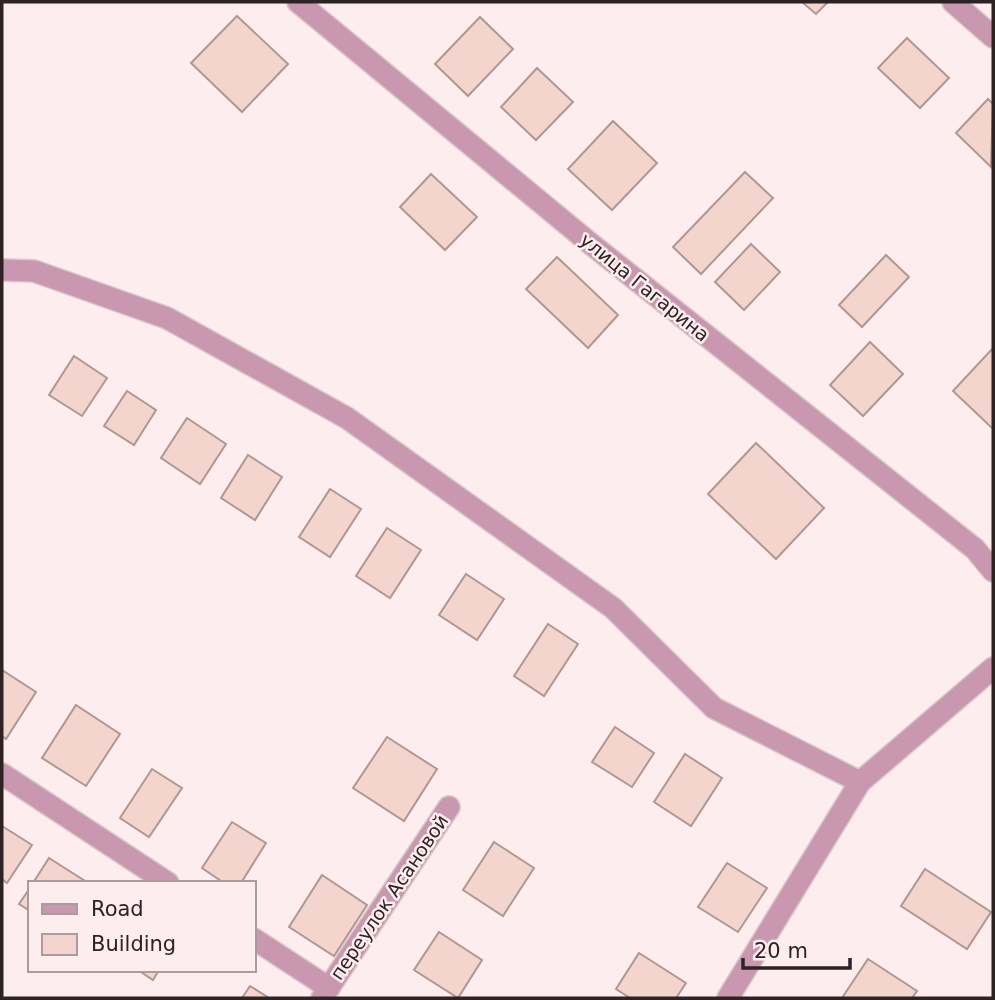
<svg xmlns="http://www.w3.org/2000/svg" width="995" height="1000" font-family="'DejaVu Sans',sans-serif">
  <rect width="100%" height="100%" fill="#feedef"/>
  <g fill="#f4d5cd" stroke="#b09791" stroke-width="2">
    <path d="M802,2h26l-12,12z"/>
    <path d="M237,16l51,48 -46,48 -51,-49z"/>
    <path d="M480,17l33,32 -45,47 -33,-32z"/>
    <path d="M907,38l42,40 -29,30 -42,-40z"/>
    <path d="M537,68l36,34 -37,38 -35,-33z"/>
    <path d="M988,99l5,5 -2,63 -35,-34z"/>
    <path d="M613,121l44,42 -45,47 -44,-41z"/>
    <path d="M745,172l28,26 -72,76 -28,-27z"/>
    <path d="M431,174l46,43 -32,33 -45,-43z"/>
    <path d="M751,244l29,28 -36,38 -29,-28z"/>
    <path d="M886,255l23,22 -47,50 -23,-22z"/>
    <path d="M557,257l61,58 -30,33 -62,-59z"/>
    <path d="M870,342l33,32 -40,42 -33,-31z"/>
    <path d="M993,348v81l-40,-38z"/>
    <path d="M74,356l33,22 -25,38 -33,-21z"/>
    <path d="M127,391l29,19 -22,35 -30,-19z"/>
    <path d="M187,418l39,26 -26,40 -39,-26z"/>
    <path d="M756,443l68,65 -48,51 -68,-65z"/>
    <path d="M248,455l34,22 -27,43 -34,-22z"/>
    <path d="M330,489l31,20 -31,48 -31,-20z"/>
    <path d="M387,528l34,22 -31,48 -34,-22z"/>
    <path d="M466,574l38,25 -27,41 -38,-25z"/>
    <path d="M548,624l30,20 -34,52 -30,-20z"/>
    <path d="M2,670l34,22 -30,47 -4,-3z"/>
    <path d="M76,705l44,29 -34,52 -44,-28z"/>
    <path d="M615,727l39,26 -22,34 -40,-25z"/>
    <path d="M387,737l50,32 -33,52 -51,-33z"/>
    <path d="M685,754l37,24 -31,48 -37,-24z"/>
    <path d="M152,769l30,19 -33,49 -29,-19z"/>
    <path d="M232,822l34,21 -25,40h-17l-22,-15z"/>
    <path d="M2,826l30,19 -25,38 -5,-4z"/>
    <path d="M494,842l40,26 -31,48 -40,-26z"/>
    <path d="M49,858l36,23 -2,2h-50z"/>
    <path d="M727,863l40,25 -29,44 -40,-25z"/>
    <path d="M925,869l66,43 -24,37 -66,-43z"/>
    <path d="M322,875l45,30 -33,51 -45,-29z"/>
    <path d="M30,888v23l-11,-7z"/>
    <path d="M439,932l43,28 -24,38 -44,-28z"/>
    <path d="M639,953l47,30 -10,15h-46l-14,-9z"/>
    <path d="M868,959l49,32 -5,7h-70z"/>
    <path d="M138,970h21l-6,10z"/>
    <path d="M250,986l19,12h-27z"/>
  </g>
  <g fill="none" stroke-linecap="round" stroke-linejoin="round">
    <defs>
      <g id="minor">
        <path d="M298,2l293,242 384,305 18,22"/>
        <path d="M953,2l40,35"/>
        <path d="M2,270l32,1 133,47 180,100 266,190 101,100 146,74"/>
        <path d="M2,774l166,109"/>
        <path d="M254,939l75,49"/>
        <path d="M322,998l127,-191"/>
        <path d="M728,998l132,-216 133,-114"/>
      </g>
    </defs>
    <use href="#minor" stroke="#d8c9ca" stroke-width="24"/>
    <use href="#minor" stroke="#c997b0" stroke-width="21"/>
  </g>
  <g text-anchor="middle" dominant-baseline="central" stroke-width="5" stroke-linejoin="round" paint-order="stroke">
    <g font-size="19" fill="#2d2324" stroke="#feedef">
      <text transform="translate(645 287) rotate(39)">улица Гагарина</text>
      <text transform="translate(389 897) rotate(-56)">переулок Асановой</text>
    </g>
  </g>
  <rect width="995" height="1000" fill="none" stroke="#2d2324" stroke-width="7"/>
  <rect x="28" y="881" width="228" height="91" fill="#feedef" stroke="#aa9c9e" stroke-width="2"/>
  <rect x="42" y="904" width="35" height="10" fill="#c997b0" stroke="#aa9c9e" stroke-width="2"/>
  <text x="91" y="916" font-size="21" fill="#2d2324">Road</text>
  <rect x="42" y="934" width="35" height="21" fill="#f4d5cd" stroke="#aa9c9e" stroke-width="2"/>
  <text x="91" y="951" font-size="21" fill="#2d2324">Building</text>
  <path d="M743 958v10h107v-10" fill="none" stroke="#2d2324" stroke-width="3.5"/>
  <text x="754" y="958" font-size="21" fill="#2d2324" stroke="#feedef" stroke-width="5" paint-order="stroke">20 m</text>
</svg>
